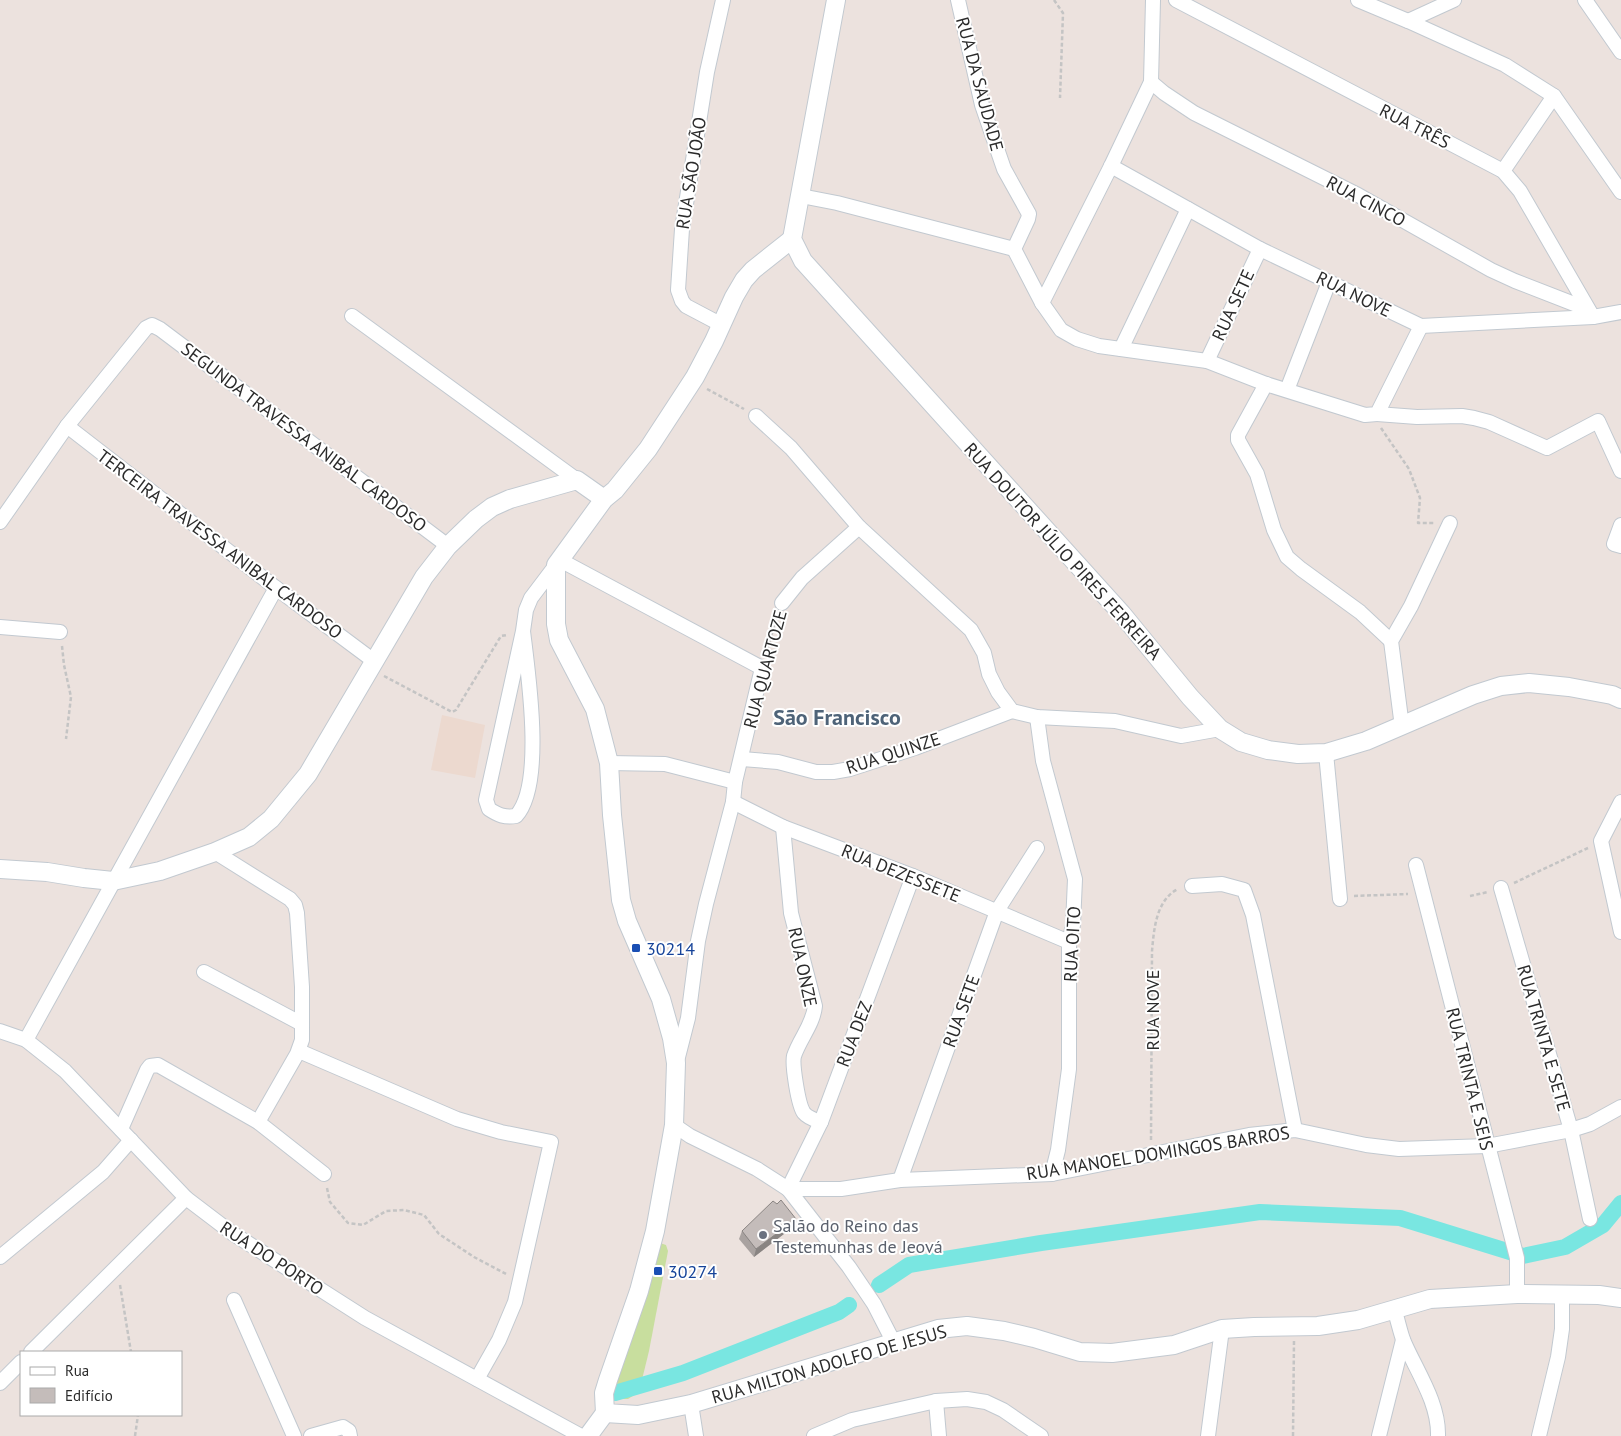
<svg xmlns="http://www.w3.org/2000/svg" width="1621" height="1436" font-family="'PT Sans',sans-serif">
  <rect width="100%" height="100%" fill="#ece2de"/>
  <path fill="#ecd9cf" d="M442,715l43,10 -10,53 -44,-8z"/>
  <path fill="#c8de9e" d="M660,1243l6,2 2,6 -19,100 -10,41 -11,7h-9l-8,-8z"/>
  <g fill="none" stroke-linecap="round" stroke-linejoin="round">
    <g stroke="#79e6e1" stroke-width="16">
      <path d="M879,1285l30,-20 132,-22 219,-31 140,6 123,38 42,-9 38,-22 18,-22"/>
      <path d="M615,1393l68,-20 156,-61 10,-7"/>
    </g>
    <defs>
      <g id="minor">
        <path d="M958,0l24,105 22,64 25,45 -1,5 -14,30"/>
        <path d="M1176,0l327,171 17,20 73,126"/>
        <path d="M1358,0l50,21 97,44 49,31 67,96"/>
        <path d="M1585,0l36,52"/>
        <path d="M1408,21l46,-21"/>
        <path d="M1151,82l13,11 30,20 164,82 133,75 24,11 72,28"/>
        <path d="M1111,166l149,83 161,77 172,-9 28,-5"/>
        <path d="M1503,171l51,-75"/>
        <path d="M801,196l36,7 177,46"/>
        <path d="M1014,249l28,54 19,27 16,9 22,7 108,15 59,23 99,31 12,-1 44,-88"/>
        <path d="M1042,303l69,-137 40,-84 2,-82"/>
        <path d="M352,316l225,164"/>
        <path d="M722,325l-36,-19 -4,-5 -4,-11 4,-61 25,-157 16,-72"/>
        <path d="M1121,349l67,-140"/>
        <path d="M1207,361l53,-112"/>
        <path d="M1266,384l-28,51v5l19,34 17,56 13,27 14,12 59,43 31,29"/>
        <path d="M1287,390l42,-108"/>
        <path d="M1377,414l40,3 45,-1 12,2 15,4 58,26 51,-27 23,50"/>
        <path d="M756,416l35,32 68,79 112,103 13,23 5,21 9,18 14,19 25,6 78,4 66,15 39,-7"/>
        <path d="M67,426l209,162 98,73"/>
        <path d="M0,522l67,-96 79,-98 6,-3 8,4 288,217"/>
        <path d="M1621,525l-7,19 7,2"/>
        <path d="M560,560l202,108 -27,114 -2,20 -27,102 -8,37 -10,77 -11,43"/>
        <path d="M782,603l20,-25 57,-51"/>
        <path d="M0,627l60,5"/>
        <path d="M523,631c5,42 22,154 -7,185 -11,2 -18,-1 -27,-7l-3,-9 37,-169 3,-21 5,-12 25,-33"/>
        <path d="M1037,717l6,44 32,118 -2,46 -4,17v127l-11,81 -6,24"/>
        <path d="M1402,727l-11,-86 20,-35 39,-83"/>
        <path d="M1326,753l14,146"/>
        <path d="M742,759l36,3 38,10h17l17,-3 65,-21 97,-37"/>
        <path d="M609,763l56,1 70,18"/>
        <path d="M733,802l50,25 130,49 156,66"/>
        <path d="M1621,802l-20,39 20,91"/>
        <path d="M783,827l8,86 24,93c-2,19 -15,32 -21,50 -2,8 4,49 10,57 4,5 11,7 17,9"/>
        <path d="M215,852l75,47 5,6 2,8 5,74v53l-5,14 -39,68"/>
        <path d="M1416,865l101,393v36"/>
        <path d="M1192,886l30,-2 22,6 9,25 42,215"/>
        <path d="M1501,888l70,242 19,89"/>
        <path d="M204,972l98,52"/>
        <path d="M0,1031l26,9 39,31 121,127 46,35 133,85 216,118"/>
        <path d="M26,1040l250,-452"/>
        <path d="M299,1051l158,68 44,13 50,10 -36,160 -16,38 -22,39"/>
        <path d="M674,1125l16,11 67,33 31,20h53l59,-9 152,-6 197,-39 46,-5 71,15 33,4 88,-3 84,-16 19,-6 31,-17"/>
        <path d="M121,1129l26,-59 3,-4 8,-1 100,57 66,52"/>
        <path d="M900,1180l97,-269 40,-63"/>
        <path d="M0,1257l103,-85 28,-32"/>
        <path d="M234,1300l60,136"/>
        <path d="M1394,1309c4,11 6,23 10,33 13,30 35,61 34,94"/>
        <path d="M894,1343l-20,-39 -25,-37 -61,-78 33,-67 92,-246"/>
        <path d="M31,1352l155,-154"/>
        <path d="M0,1383l21,-21"/>
        <path d="M936,1401l3,35"/>
        <path d="M691,1404l5,32"/>
        <path d="M311,1436l32,-9 6,4 1,5"/>
        <path d="M814,1436l38,-16 84,-19 31,-2 19,3 17,8 38,26"/>
        <path d="M1208,1436l14,-107"/>
        <path d="M1379,1436l24,-96"/>
        <path d="M1539,1436l19,-79 4,-28v-34"/>
      </g>
      <g id="tertiary">
        <path d="M836,0l-44,239 11,22 319,353 68,83 30,32 21,13 27,8 30,4 28,-1 40,-12 107,-46 28,-9 28,-3 40,4 43,8 9,4"/>
        <path d="M792,239l-39,31 -9,10 -10,17 -20,44 -19,36 -47,72 -33,41 -11,9 -48,66v59l3,16 36,69 14,54 3,52 9,85 6,21 34,78 11,39 4,25 -2,62 -19,106 -16,60 -31,89 -4,13 1,20 33,2 53,-11 247,-75 29,-3 37,5 30,7 46,14 32,1 62,-8 48,-16 32,-2 64,-1 40,-6 72,-21 87,-5 82,1 22,3"/>
        <path d="M0,869l47,3 37,6 29,3 47,-10 55,-19 34,-15 22,-18 37,-45 116,-197 24,-31 28,-27 16,-12 18,-8 67,-19 27,19"/>
        <path d="M588,1436l17,-23"/>
      </g>
    </defs>
    <use href="#minor" stroke="#c2c9d0" stroke-width="16"/>
    <use href="#tertiary" stroke="#c2c9d0" stroke-width="20"/>
    <g stroke="#c4c4c4" stroke-width="2.5" stroke-dasharray="4 2.5" stroke-linecap="butt">
      <path d="M1054,0l9,13 -3,85"/>
      <path d="M707,389l37,20"/>
      <path d="M1381,428l28,41 11,29 -2,25h16"/>
      <path d="M62,646l2,19 7,32 -5,42"/>
      <path d="M766,654l11,-38"/>
      <path d="M384,676l68,36 4,-2 45,-74 6,-1"/>
      <path d="M1514,883l74,-35"/>
      <path d="M1354,896l54,-2"/>
      <path d="M1470,896l18,-4"/>
      <path d="M1151,1140l1,-189c2,-22 4,-51 26,-62"/>
      <path d="M327,1188l3,14 18,21 15,2 23,-14 18,-1 20,5 15,19 35,23 34,18"/>
      <path d="M120,1285l11,67"/>
      <path d="M135,1436l3,-21"/>
      <path d="M1293,1436l1,-95"/>
    </g>
    <use href="#minor" stroke="#fff" stroke-width="14"/>
    <use href="#tertiary" stroke="#fff" stroke-width="18"/>
  </g>
  <path fill="#a9a2a0" d="M796,1219l-3,8 -39,30 -15,-18 3,-8z"/>
  <path fill="#898482" d="M796,1219l-3,8 -39,30 2,-8z"/>
  <path fill="#c4bcba" stroke="#898482" d="M781,1200l15,19 -40,30 -14,-18 31,-30 4,3z"/>
  <g fill="#1a4fb4" stroke="#fff" stroke-width="2">
    <rect x="631" y="943" width="10" height="10" rx="2.5"/>
    <rect x="653" y="1266" width="10" height="10" rx="2.5"/>
  </g>
  <circle fill="#6b7280" stroke="#fff" stroke-width="2" cx="763" cy="1235" r="5"/>
  <g text-anchor="middle" dominant-baseline="central" stroke-width="4" stroke-linejoin="round" paint-order="stroke">
    <g font-size="18" fill="#2b2b2b" stroke="#fff">
      <text transform="translate(980 84) rotate(75)">RUA DA SAUDADE</text>
      <text transform="translate(1415 126) rotate(27)">RUA TRÊS</text>
      <text transform="translate(691 173) rotate(-81)">RUA SÃO JOÃO</text>
      <text transform="translate(1366 201) rotate(28)">RUA CINCO</text>
      <text transform="translate(1354 294) rotate(26)">RUA NOVE</text>
      <text transform="translate(1233 305) rotate(-65)">RUA SETE</text>
      <text transform="translate(304 437) rotate(37)">SEGUNDA TRAVESSA ANIBAL CARDOSO</text>
      <text transform="translate(220 544) rotate(37)">TERCEIRA TRAVESSA ANIBAL CARDOSO</text>
      <text transform="translate(1063 551) rotate(48)">RUA DOUTOR JÚLIO PIRES FERREIRA</text>
      <text transform="translate(765 669) rotate(-75)">RUA QUARTOZE</text>
      <text transform="translate(893 753) rotate(-18)">RUA QUINZE</text>
      <text transform="translate(901 873) rotate(22)">RUA DEZESSETE</text>
      <text transform="translate(1072 944) rotate(-87)">RUA OITO</text>
      <text transform="translate(803 967) rotate(78)">RUA ONZE</text>
      <text transform="translate(1152 1010) rotate(-90)">RUA NOVE</text>
      <text transform="translate(961 1011) rotate(-70)">RUA SETE</text>
      <text transform="translate(854 1034) rotate(-69)">RUA DEZ</text>
      <text transform="translate(1544 1038) rotate(74)">RUA TRINTA E SETE</text>
      <text transform="translate(1470 1079) rotate(76)">RUA TRINTA E SEIS</text>
      <text transform="translate(1158 1153) rotate(-9)">RUA MANOEL DOMINGOS BARROS</text>
      <text transform="translate(272 1258) rotate(33)">RUA DO PORTO</text>
      <text transform="translate(829 1364) rotate(-16)">RUA MILTON ADOLFO DE JESUS</text>
    </g>
    <g font-size="18" fill="#164399" stroke="#fff" text-anchor="start">
      <text x="646" y="948">30214</text>
      <text x="668" y="1271">30274</text>
    </g>
    <g font-size="18" fill="#5b616d" stroke="#fff" text-anchor="start">
      <text x="773" y="1225">Salão do Reino das<tspan x="773" dy="21">Testemunhas de Jeová</tspan></text>
    </g>
    <g font-size="22" font-weight="bold" fill="#4e6378" stroke="#fff">
      <text x="837" y="717">São Francisco</text>
    </g>
  </g>
  <rect x="20" y="1351" width="162" height="65" fill="#ffffff" stroke="#aaaaaa"/>
  <rect x="30" y="1367" width="25" height="8" fill="#ffffff" stroke="#aaaaaa"/>
  <text x="65" y="1376" font-size="15" fill="#2b2b2b">Rua</text>
  <rect x="30" y="1388" width="25" height="15" fill="#c4bcba" stroke="#aaaaaa"/>
  <text x="65" y="1401" font-size="15" fill="#2b2b2b">Edifício</text>
</svg>
